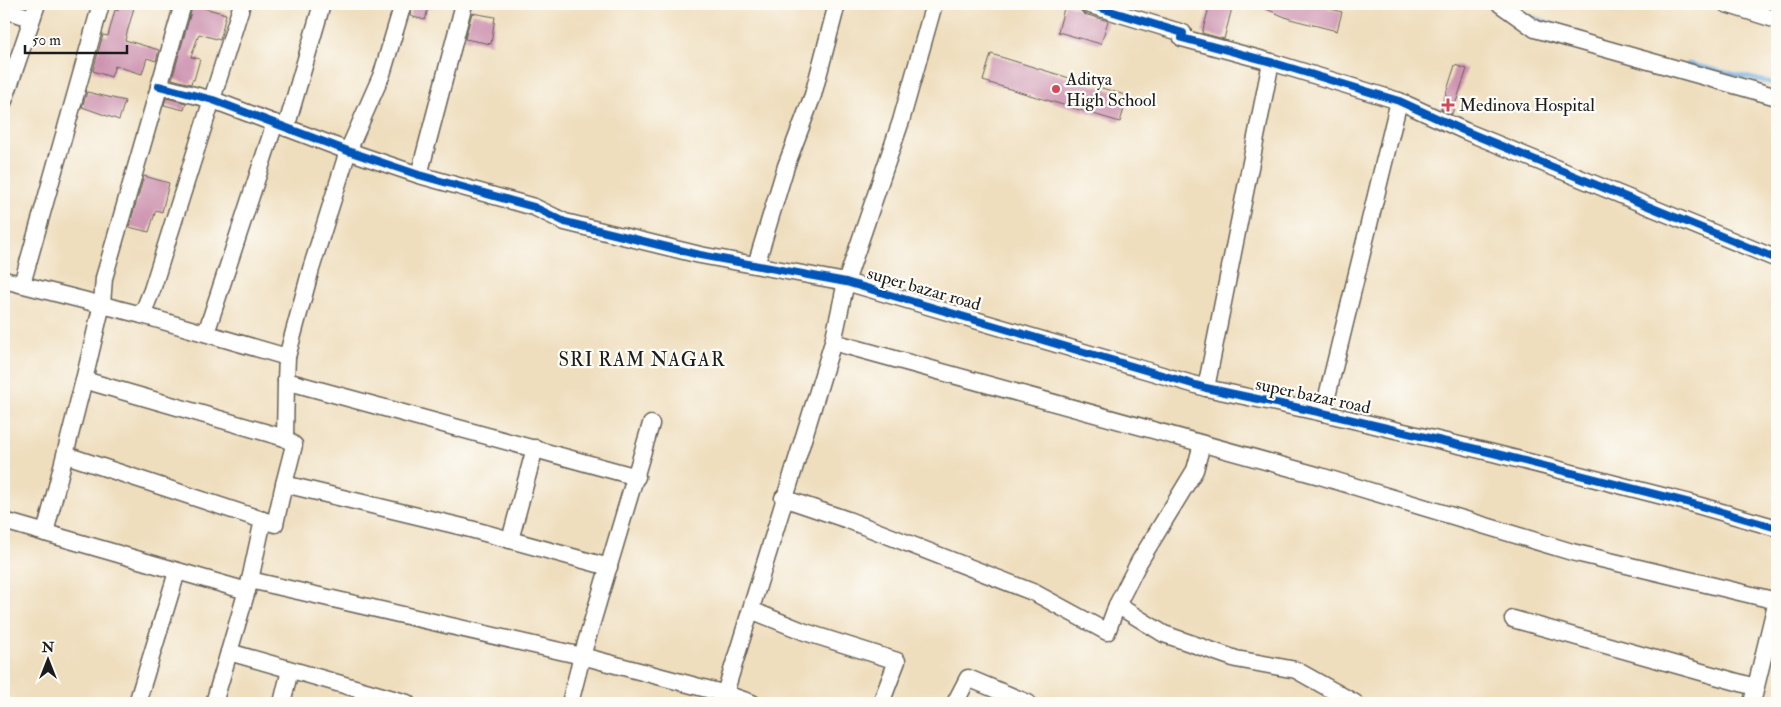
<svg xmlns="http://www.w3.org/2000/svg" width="1781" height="707" font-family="'IM FELL Double Pica',serif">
  <rect width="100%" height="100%" fill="#fdfcf7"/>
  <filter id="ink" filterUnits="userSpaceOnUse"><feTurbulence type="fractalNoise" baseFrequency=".02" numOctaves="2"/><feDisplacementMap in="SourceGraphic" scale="10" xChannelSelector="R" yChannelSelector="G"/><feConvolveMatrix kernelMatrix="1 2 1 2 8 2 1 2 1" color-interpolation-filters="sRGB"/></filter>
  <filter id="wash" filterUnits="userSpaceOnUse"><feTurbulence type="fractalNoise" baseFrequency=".0096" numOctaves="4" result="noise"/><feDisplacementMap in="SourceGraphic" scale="20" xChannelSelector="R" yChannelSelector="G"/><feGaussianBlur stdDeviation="1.12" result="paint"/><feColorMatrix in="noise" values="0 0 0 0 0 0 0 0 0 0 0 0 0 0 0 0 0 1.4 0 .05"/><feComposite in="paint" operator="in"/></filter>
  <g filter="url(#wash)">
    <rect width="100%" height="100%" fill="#efdebe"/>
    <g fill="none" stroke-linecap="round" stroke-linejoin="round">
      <g stroke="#6dabdf" stroke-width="4.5">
        <path d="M1527,16l55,18"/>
        <path d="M1688,64l89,20"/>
      </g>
    </g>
    <g id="blocks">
      <g fill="#ce94b1">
        <path d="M119,4h16l-10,36 34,10 -3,11 -9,-3 -5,16 -27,-8 -4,11 -18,-6 10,-36 5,1 7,-26 3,1z"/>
        <path d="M413,4h16l-4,16 -15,-4z"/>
        <path d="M1065,4l13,4 6,6 24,7 -7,23 -43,-12z"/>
        <path d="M1210,4h23l-9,35 -22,-6z"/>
        <path d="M1254,4h75l-1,4 14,4 -5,19 -47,-12z"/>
        <path d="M193,5l33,9 -6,26 -21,-6 -8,23 9,2 -6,21h-2l-1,4 -19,-5z"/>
        <path d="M472,13l23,4 -4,27 -26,-5z"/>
        <path d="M991,54l137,42 -8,26 -137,-41z"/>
        <path d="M1455,65l12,4 -15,45 -11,-5z"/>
        <path d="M87,92l38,9 -6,19 -37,-13z"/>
        <path d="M166,98l20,5 -2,7 -20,-5z"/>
        <path d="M144,176l25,7 -7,29 -6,-2 -7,22 -20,-5z"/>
      </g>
    </g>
  </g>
  <g filter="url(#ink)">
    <use href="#blocks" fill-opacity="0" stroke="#666055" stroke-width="1"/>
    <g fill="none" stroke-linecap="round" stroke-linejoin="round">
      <defs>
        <g id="minor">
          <path d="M1087,4l96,29 -1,5 89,24 128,39 66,30 312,128"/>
          <path d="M1500,4l35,25 242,68"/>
          <path d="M1726,4l51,16"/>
          <path d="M4,10l28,8"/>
          <path d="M159,86l54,14 135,51 71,24 115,32 31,15 135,33 146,27 360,106 117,25 170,40 197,50 87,25"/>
          <path d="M4,101l33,-97"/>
          <path d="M286,128l36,-124"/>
          <path d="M419,175l45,-171"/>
          <path d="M756,265l30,-99 27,-71 24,-91"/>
          <path d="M4,280l138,35 145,42 24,-88 37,-118 34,-77 21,-70"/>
          <path d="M22,284l79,-280"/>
          <path d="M142,315l10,-25 90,-286"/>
          <path d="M206,333l69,-210"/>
          <path d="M833,342l487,134 252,76 205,49"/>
          <path d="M287,357l-1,24 351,96"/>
          <path d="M84,380l201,58"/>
          <path d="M1206,388l65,-326"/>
          <path d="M1323,413l76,-312"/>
          <path d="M66,455l209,69 9,-40 179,43 146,40"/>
          <path d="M284,484l10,-39 -9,-7 1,-57"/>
          <path d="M783,498l65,22 187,73 72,39 10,-27 47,29 72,25 60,11 59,33"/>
          <path d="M4,521l243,70"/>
          <path d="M45,533l39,-153 18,-76 2,-26 79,-274"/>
          <path d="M510,540l25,-92"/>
          <path d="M250,580l13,-60"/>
          <path d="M1117,605l22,-43 56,-92 7,-26"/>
          <path d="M751,610l54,22 92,29 -16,42"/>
          <path d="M1513,619l242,68"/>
          <path d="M229,652l21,-72 332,76 144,38 26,9"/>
          <path d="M137,703l40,-131"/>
          <path d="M214,703l15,-51 178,51"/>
          <path d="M282,703l8,-33"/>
          <path d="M570,703l12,-47 69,-232"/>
          <path d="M722,703l111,-361 13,-60 55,-161 33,-117"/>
          <path d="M955,703l13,-25 60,25"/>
          <path d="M1752,703l25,-103"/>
        </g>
      </defs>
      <use href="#minor" stroke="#666055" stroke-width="19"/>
      <use href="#minor" stroke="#fff" stroke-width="16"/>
      <defs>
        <g id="cycleway">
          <path d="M1087,4l96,29 -1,5 89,24 128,39 66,30 312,128"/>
          <path d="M159,86l54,14 135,51 71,24 115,32 31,15 135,33 146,27 360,106 117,25 170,40 197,50 87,25"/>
        </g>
      </defs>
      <use href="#cycleway" stroke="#fdfcf7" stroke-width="11"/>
      <use href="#cycleway" stroke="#0057b8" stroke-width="8"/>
    </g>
  </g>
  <g fill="#d1495b" stroke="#fdfcf7" stroke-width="2">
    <circle cx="1056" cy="89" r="5"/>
    <path d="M1445.5 97.5h5v5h5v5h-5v5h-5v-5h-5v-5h5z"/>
  </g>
  <g text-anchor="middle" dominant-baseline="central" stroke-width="4.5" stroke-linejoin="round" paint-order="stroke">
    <g font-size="18" fill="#1c1c1c" stroke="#fdfcf7" text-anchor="start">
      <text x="1066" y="79">Aditya<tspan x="1066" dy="21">High School</tspan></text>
      <text x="1459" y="105">Medinova Hospital</text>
    </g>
    <g font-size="18" fill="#1c1c1c" stroke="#fdfcf7">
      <text transform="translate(924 289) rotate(16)">super bazar road</text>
      <text transform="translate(1313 396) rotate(12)">super bazar road</text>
    </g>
    <g font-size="19" letter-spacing="1" fill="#1c1c1c" stroke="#fdfcf7">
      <text x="642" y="360">SRI RAM NAGAR</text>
    </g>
  </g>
  <rect width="1781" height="707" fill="none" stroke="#fdfcf7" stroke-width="20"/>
  <g transform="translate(48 660)" stroke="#fdfcf7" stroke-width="4" paint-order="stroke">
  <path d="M0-4L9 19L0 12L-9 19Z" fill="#1c1c1c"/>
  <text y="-8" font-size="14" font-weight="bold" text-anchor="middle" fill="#1c1c1c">N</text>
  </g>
  <path d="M25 45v8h102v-8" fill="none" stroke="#1c1c1c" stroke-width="2.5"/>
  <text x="32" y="45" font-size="15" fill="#1c1c1c" stroke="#fdfcf7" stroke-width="4" paint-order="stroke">50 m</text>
</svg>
